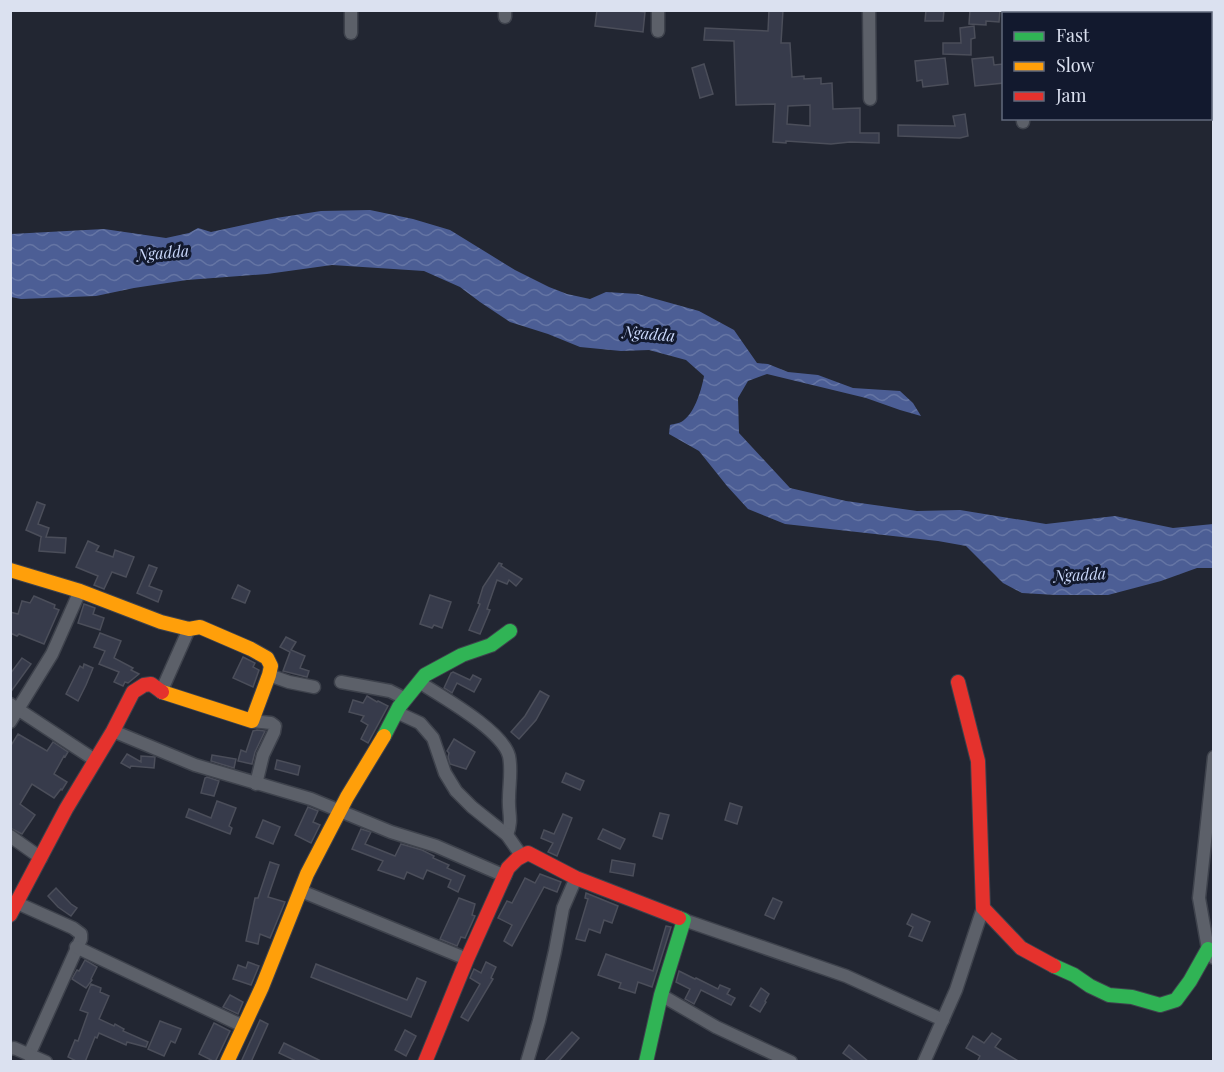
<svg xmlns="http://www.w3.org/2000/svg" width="1224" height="1072" font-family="'Playfair Display',serif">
  <defs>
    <pattern id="water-waves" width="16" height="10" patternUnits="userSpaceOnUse" patternTransform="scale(1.5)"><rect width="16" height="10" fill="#4c5e95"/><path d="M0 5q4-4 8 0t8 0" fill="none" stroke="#6575a4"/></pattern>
  </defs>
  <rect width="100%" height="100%" fill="#222632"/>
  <path fill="url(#water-waves)" d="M370,210l43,9 37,11 65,40 34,17 18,7 23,5 16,-7 32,2 61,17 35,19 23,33 11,1 20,8 30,3 35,13 47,3 13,12 8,13 -21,-6 -34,-12 -99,-24 -19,7 -10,17 1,35 51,55 56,13 71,10 43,-1 86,14 69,-8 58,12 40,-4v44h-16l-36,13 -53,14h-52l-34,-2 -19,-10 -37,-37 -28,-5 -153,-17 -37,-15 -21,-23 -28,-35 -30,-17 1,-9c4,-1 11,-2 14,-5 11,-8 18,-32 20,-44l-18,-16 -37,-10 -28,1 -41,-4 -32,-13 -38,-12 -30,-20 -20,-15 -36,-16 -92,-6 -65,9 -80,6 -53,8 -38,8 -75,3 -10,-2v-63l93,-5 62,9 23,-5 9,-5 13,4 65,-14 45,-7z"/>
  <g fill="#373b4b" stroke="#4b4e5a" stroke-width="1.5" fill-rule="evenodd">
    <path d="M597,10h31l17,2 -2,20 -48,-6z"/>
    <path d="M769,10h14l-2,33h9l2,34 12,-1v3l17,-1v6l11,-1 1,26 27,-1v25h19v10l-29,-1 -19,2 -45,-3v2l-13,-1 2,-38 -39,1 -2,-64 -30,-1 1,-12 63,3zM810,105v21l-23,-2 1,-18z"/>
    <path d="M926,10h18l-1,11h-18z"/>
    <path d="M970,10h30l-1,12 -13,-1v4l-17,-1z"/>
    <path d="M974,26l1,12 -4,1v16l-28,-1v-11h18l-1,-15z"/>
    <path d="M993,57l1,8 9,-1 1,19 -29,3 -3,-27z"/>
    <path d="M945,58l3,26 -25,3 -1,-7 -5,1 -2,-20z"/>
    <path d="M704,64l9,30 -13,4 -8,-30z"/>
    <path d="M965,114l3,22 -8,2 -62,-2v-11l57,1 -2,-10z"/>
    <path d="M37,502l8,3 -7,19 11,4 -3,9 20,1 -1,15 -26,-2 2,-14h1l-16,-7z"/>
    <path d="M88,541l11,5 -3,5 17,6 2,-7 19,7 -8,20 -14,-5 -8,17 -10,-4 4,-9 -22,-9z"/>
    <path d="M499,563l3,1 -1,2 21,13 -6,7 -7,-6 -2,4 -10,-4 -10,29 3,1 -10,24 -11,-4 11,-26 -2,-1 5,-16z"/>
    <path d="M149,565l8,3 -8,18 13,5 -4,11 -21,-9z"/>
    <path d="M238,585l12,6 -5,12 -13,-5z"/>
    <path d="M430,595l21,7 -9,26 -8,-3 -2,3 -12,-4z"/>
    <path d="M34,596l21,9 -1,3 5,2 -15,34 -25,-10 -2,2 -7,-3v-21l8,2 4,-13 8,2z"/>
    <path d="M84,604l11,4 -2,6 11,4 -4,12 -22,-7z"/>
    <path d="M100,633l21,8 -7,17 19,10 -2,2 8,4 -11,9 -3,-1 -2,4 -9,-4 5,-10 -20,-8 6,-13 -11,-4z"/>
    <path d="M286,637l10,5 -5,8 14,6 -5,12 9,3 -2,6 -24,-6 7,-19 -10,-5z"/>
    <path d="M243,657l12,6 -2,4 6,3 -6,17 -20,-9z"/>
    <path d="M22,658l9,6 -21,29v-19z"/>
    <path d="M84,664l9,4 -7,17 -8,16 -12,-7 14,-28 3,2z"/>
    <path d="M453,672l17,8 3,-5 8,4 -7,13 -17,-9 -5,10 -8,-5 7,-15z"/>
    <path d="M540,691l9,5 -13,24 -17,19 -8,-7 14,-16z"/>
    <path d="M367,696l10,6 1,-1 10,5 -20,37 -7,-4 7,-14 -7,-4 3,-5 -15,-4 4,-12 10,3z"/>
    <path d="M257,730l8,1 -10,21 -3,12 -14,-3 3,-11 5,2 7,-21z"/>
    <path d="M18,734l29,17 6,-9 15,10 -3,5 -1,-1 -10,18 13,8 -5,8 -1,-1 -7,9 -22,-14 -12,20 15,11 -13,19 -12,-6v-81z"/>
    <path d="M454,739l21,13 -9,17 -16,-5 -2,-7 1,-4 -2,-2z"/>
    <path d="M127,754l14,8v-6l14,1 -1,11 -23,-2 -1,2 -9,-5z"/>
    <path d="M212,755l24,4 -2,9 -23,-7z"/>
    <path d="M277,760l23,6 -2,9 -23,-6z"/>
    <path d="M566,773l18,8 -4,9 -18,-8z"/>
    <path d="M207,777l12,4 -5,15 -13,-3 4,-15z"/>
    <path d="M217,801l19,7 -7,18 3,2 -2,6 -44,-17 3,-8 22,9z"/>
    <path d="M730,803l12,4 -5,17 -12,-4z"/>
    <path d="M308,807l10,4 -5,11 7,3 -9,18 -16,-8z"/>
    <path d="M660,813l9,2 -7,24 -9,-3z"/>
    <path d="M563,814l9,4 -15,38 -9,-4 5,-9 -12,-5 3,-8 10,4z"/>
    <path d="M263,820l17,7 -7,17 -17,-7z"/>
    <path d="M361,829l10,3 -6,12 30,12 6,-12 21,6 12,6 -1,2 16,7 -2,3 18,8 -7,16 -10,-5 3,-7 -24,-10 -4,9 -16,-7 -3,7 -26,-9 5,-9 -31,-12z"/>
    <path d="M603,829l22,10 -5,10 -22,-10z"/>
    <path d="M612,860l23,4 -2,12 -23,-4z"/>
    <path d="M270,862l9,3 -11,32 17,5 -15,36 -10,-4 -2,10 -12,-3 9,-43h3z"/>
    <path d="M540,874l21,8 -4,10 -13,-5 -32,59 -8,-5 8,-16 -14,-7 9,-17 5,2 13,-25 10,5z"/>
    <path d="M56,888l15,16 6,4 -6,8 -13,-9 -10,-11z"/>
    <path d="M586,893l32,13 -6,17 -8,-3 -4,13 -11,-4 -4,12 -9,-2 12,-40 -3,-1z"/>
    <path d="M459,898l16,6 -3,11 3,1 -10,22 -4,-1 -4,9 -17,-7z"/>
    <path d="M773,898l9,4 -8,17 -9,-4z"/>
    <path d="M912,914l18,8 -8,19 -13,-5 4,-9 -6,-3z"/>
    <path d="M666,926l5,1 -19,60 -14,-5 -3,11 -16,-5 2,-5 -23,-8 8,-21 47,17z"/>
    <path d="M85,960l12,7 -6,12 1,1 -6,8 -14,-9 5,-9 2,1z"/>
    <path d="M248,962l11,4 -8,19 -18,-6 5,-14 8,3z"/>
    <path d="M486,962l10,5 -5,11 2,1 -25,42 -7,-4 19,-33 -10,-6 4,-9 7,4z"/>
    <path d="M316,964l91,36 10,-22 9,4 -15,35 -100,-40z"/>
    <path d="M679,971l16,8 1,-1 22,11 2,-4 10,4 -3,5 8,4 -4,7 -30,-15 -7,14 -9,-5 5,-10 -14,-7z"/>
    <path d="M91,984l10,4 -1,4 9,4 -10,23 15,7 1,-2 9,5 -1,2 25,11 -2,5 -19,-5 -1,3 -27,-12 -2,5 -2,-1 -10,25h-7l-10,-5 7,-17 3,1 10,-28 -8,-3z"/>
    <path d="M761,988l8,6 -4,7 1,1 -6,10 -10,-6z"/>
    <path d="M230,995l13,7 -5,12 -15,-7z"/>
    <path d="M260,1020l8,4 -17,38h-10z"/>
    <path d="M160,1021l21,8 -6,14 -4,-2 -7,15 -16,-7z"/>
    <path d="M214,1023l16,8 -15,31 -16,-8z"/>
    <path d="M405,1030l11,6 -10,20 -11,-6z"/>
    <path d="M572,1032l7,6 -21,24h-14z"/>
    <path d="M992,1033l9,6 -6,8 25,15h-43l3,-6 -14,-8 7,-12 11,7z"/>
    <path d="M284,1043l39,19h-25l-19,-9z"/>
    <path d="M849,1045l20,17h-14l-12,-9z"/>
  </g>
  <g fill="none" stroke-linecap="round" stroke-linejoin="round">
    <defs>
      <g id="street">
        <path d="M351,10v23"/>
        <path d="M505,10v7"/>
        <path d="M869,10l1,89"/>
        <path d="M1027,10v4"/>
        <path d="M1174,10v4"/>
        <path d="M1210,20h4"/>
        <path d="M658,31v-21"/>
        <path d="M1023,122v-4"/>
        <path d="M269,675l20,7 25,5"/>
        <path d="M341,682l49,9 16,8"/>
        <path d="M419,682c23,15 83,48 90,74 3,14 0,29 0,42 -1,16 4,21 -2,37"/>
        <path d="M161,692l28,-63"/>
        <path d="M10,704l85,56"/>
        <path d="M396,712l24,11 13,15 12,35 11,18 16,16 35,28 14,20"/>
        <path d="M252,721l19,2 4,3 -1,6 -11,23 -7,29"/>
        <path d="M10,722l42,-68 28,-63"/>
        <path d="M113,731l82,34 116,34 80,33 45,14 69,30"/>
        <path d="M1214,757l-15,141 9,51 6,9"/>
        <path d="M10,836l31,22"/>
        <path d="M301,891l166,68"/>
        <path d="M17,903l56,25 8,6v5l-52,116"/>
        <path d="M684,920l162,56 97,44"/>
        <path d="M76,947l167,79"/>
        <path d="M661,995l55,32 75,35"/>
        <path d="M10,1049l4,-1 32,14"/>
        <path d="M527,1062l12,-41 16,-70 8,-43 13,-30"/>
        <path d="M924,1062l32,-72 27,-82"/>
      </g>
      <g id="fast">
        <path d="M384,736l15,-29 26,-32 37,-20 29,-10 19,-14"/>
        <path d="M1054,966l20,9 16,11 19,9 23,2 28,8 16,-5 14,-19 18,-32"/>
        <path d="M646,1062l15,-67 23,-75 -5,-2"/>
      </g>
      <g id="slow">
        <path d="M10,570l70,21 81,31 28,7 11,-2 51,22 16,9 4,8 -2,9 -17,46 -90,-29"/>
        <path d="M227,1062l35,-75 45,-113 40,-77 37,-61"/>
      </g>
      <g id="jam">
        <path d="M958,682l20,79 5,147 38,40 33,18"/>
        <path d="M10,915l56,-106 47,-78 20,-39 11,-7 7,-1 11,8"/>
        <path d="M425,1062l42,-103 41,-91 9,-9 11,-6 48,25 103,40"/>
      </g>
    </defs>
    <use href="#street" stroke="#3e424c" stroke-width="15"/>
    <use href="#fast" stroke="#3e424c" stroke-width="16"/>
    <use href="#slow" stroke="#3e424c" stroke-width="16"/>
    <use href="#jam" stroke="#3e424c" stroke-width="16"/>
    <use href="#street" stroke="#5c6069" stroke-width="12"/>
    <use href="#fast" stroke="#30b455" stroke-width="14"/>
    <use href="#slow" stroke="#ff9f0a" stroke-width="14"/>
    <use href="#jam" stroke="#e5322d" stroke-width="14"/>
  </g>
  <g text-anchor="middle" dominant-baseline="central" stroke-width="6" stroke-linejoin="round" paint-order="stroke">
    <g font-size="16" font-style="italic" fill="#cad8fb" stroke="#12192e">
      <text transform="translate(163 252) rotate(-5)">Ngadda</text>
      <text transform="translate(649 333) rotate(5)">Ngadda</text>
      <text transform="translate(1080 574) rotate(-3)">Ngadda</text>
    </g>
  </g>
  <rect width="1224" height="1072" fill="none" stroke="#dbe1f0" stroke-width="24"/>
  <rect x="1002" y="12" width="210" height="108" fill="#12192e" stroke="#62697c" stroke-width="1.5"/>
  <rect x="1014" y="32" width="30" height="9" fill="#30b455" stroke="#62697c" stroke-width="1.5"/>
  <text x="1056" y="42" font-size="18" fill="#dbe1f0">Fast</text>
  <rect x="1014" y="62" width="30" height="9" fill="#ff9f0a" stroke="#62697c" stroke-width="1.5"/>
  <text x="1056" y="72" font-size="18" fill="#dbe1f0">Slow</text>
  <rect x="1014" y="92" width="30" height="9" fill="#e5322d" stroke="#62697c" stroke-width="1.5"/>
  <text x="1056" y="102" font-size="18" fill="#dbe1f0">Jam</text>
</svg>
